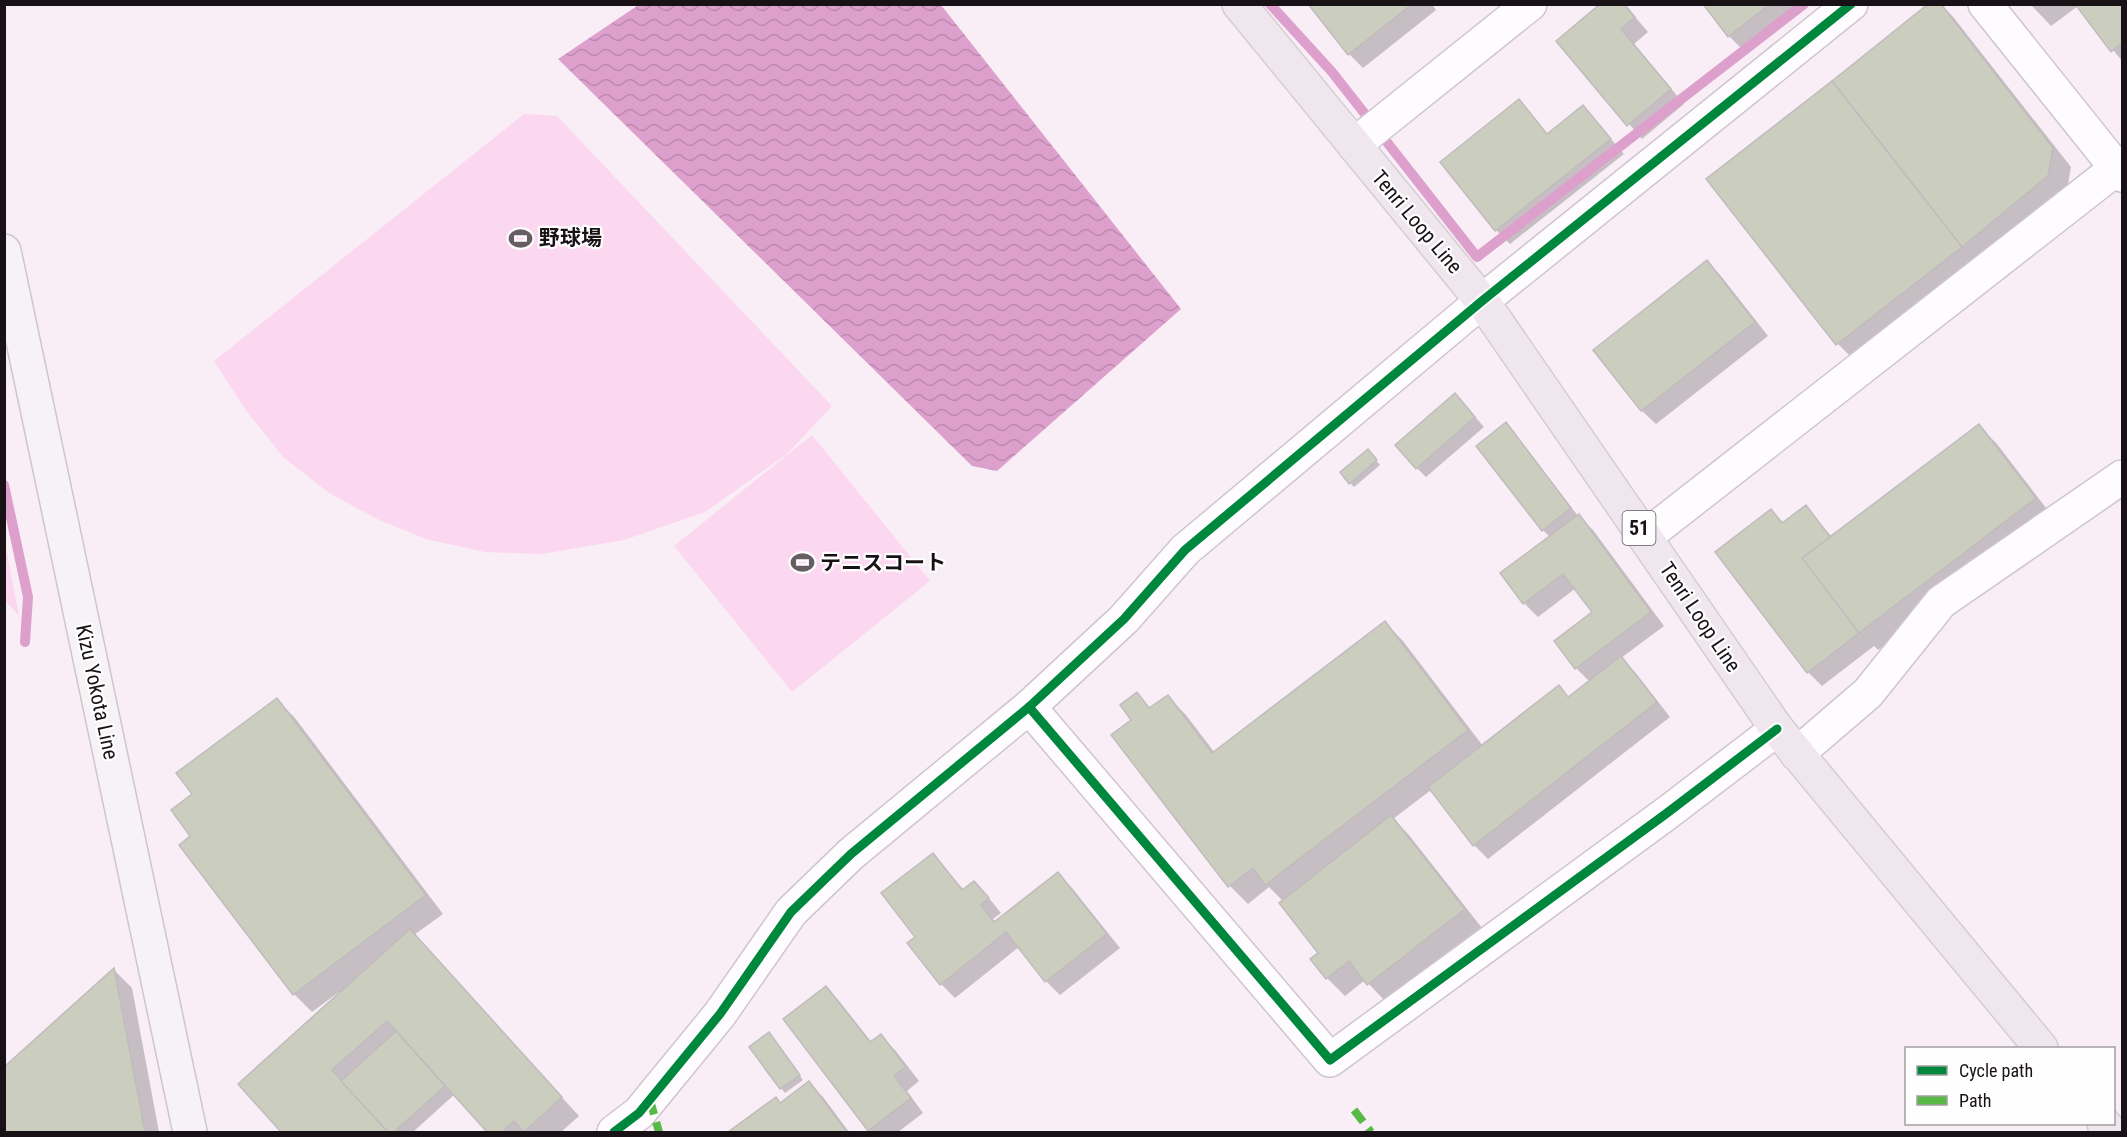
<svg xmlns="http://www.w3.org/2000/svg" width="2127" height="1137" font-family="'Roboto Condensed','Noto Sans JP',sans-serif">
  <defs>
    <pattern id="water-waves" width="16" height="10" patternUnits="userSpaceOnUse" patternTransform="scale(1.5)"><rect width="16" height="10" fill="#dda0cd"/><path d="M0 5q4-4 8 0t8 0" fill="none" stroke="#bd89af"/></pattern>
  </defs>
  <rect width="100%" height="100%" fill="#f9eef6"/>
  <g fill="#fbd7f0">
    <path d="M524,114l33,2 275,290 -45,48 -82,58 -81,28 -82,14 -57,-2 -59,-13 -49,-20 -48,-26 -46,-36 -38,-48 -31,-48z"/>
    <path d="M812,435l118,146 -138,111 -118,-146z"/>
    <path d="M5,543l14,73 -14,-16z"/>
  </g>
  <path fill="url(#water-waves)" d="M640,4l301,1 240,304 -184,162 -25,-5 -414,-407z"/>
  <g fill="#0003">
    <path d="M1310,4h122l4,6 -73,58 -14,-14z"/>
    <path d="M1624,4l24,28 -14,12 50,60 -42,35 -84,-98z"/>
    <path d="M1705,4h97l-59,46 -14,-14z"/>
    <path d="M1941,4l13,14 117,149 -5,28 -210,167 -18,-18 -130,-164z"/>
    <path d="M2030,4h92v57l-44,-55 -27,20z"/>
    <path d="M1519,101l29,34 35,-28 41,47 -114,90 -14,-14 -54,-68z"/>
    <path d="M1707,262l14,14 47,60 -112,88 -14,-13 -47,-61z"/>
    <path d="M1464,404l20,23 -58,50 -9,-9z"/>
    <path d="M1979,426l18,18 56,73 -175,133 -4,-4 -52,40 -14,-14 -37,-161 13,12 22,-16 26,30z"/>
    <path d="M1515,434l63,82 15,14 71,96 -43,32 14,14 35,45 -182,142 -14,-14 -43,-55 -38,29 16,16 73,93 -96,74 -21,-22 -20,16 -18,-18 -7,-25 -37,-52 -14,-14 -21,17 -18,-18 -117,-151 20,-15 4,-26 14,15 17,-12 18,18 29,38 170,-130 18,18 80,105 76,-59 10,11 21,-16 -14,-14 -20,-27 38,-28 -18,-25 -38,29 -14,-14 26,-66 -7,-7z"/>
    <path d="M1372,456l8,9 -26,22 -4,-4z"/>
    <path d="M277,700l18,18 148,196 -29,21 165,181 -18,16h-72l-34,-38 -42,38h-130l-43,-47 100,-91 -1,-2 -27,20 -18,-18 -113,-149 11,-9 2,-42z"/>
    <path d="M933,855l31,35 10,-7 14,14 13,16 -8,6 3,4 62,-49 14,14 48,60 -60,47 -14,-14 -27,-34 -64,51 -14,-14 -24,-47z"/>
    <path d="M114,970l18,18 27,144h-155v-63z"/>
    <path d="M826,988l14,14 32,41 9,-7 14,14 24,31 -12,10 16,22 -25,19h-26l-3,-2z"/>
    <path d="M773,1038l30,42 -18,13 -4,-5z"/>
    <path d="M809,1083l14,14 26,35h-118l44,-33 6,5z"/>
  </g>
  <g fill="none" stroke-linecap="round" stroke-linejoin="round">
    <g stroke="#dda0cd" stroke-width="10">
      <path d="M1270,4l62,68 145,185 327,-253"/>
      <path d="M4,485l24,112 -3,45"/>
    </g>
  </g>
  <g fill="#cbcdbe" stroke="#c0bcbd" stroke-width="1.5">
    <path d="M1308,4h104l-64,51z"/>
    <path d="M1600,4h24l11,13 -14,12 50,60 -44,37 -71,-85z"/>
    <path d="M1703,4h67l-42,33z"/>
    <path d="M1928,4h13l112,144 -5,28 -86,71 -130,-166z"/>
    <path d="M2075,4h47v39l-11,9z"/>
    <path d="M1832,81l130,166 -126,98 -130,-166z"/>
    <path d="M1519,99l28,35 36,-29 28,34 -116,92 -55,-69z"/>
    <path d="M1707,260l48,62 -114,89 -48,-61z"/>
    <path d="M1455,393l20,24 -59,52 -21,-24z"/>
    <path d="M1506,422l65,86 -29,23 -66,-85z"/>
    <path d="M1979,424l57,74 -177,135 -57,-75z"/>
    <path d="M1368,449l9,11 -28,24 -9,-12z"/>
    <path d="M1806,505l24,32 -28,21 57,75 -52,40 -92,-121 56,-43 11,14z"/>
    <path d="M1579,514l72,98 -76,57 -21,-28 38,-29 -29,-38 -40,30 -23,-31z"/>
    <path d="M1385,621l83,109 -203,155 -12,-17 -25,19 -117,-152 20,-15 -11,-15 17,-13 12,16 19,-13 44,58z"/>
    <path d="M1621,656l36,46 -184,144 -45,-59 131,-102 9,12z"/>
    <path d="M277,698l149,197 -133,100 -114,-150 11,-9 -19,-26 21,-16 -16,-21z"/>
    <path d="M1391,815l74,94 -98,76 -18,-24 -23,18 -16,-20 8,-6 -39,-50z"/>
    <path d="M933,853l29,37 12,-9 15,17 -8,7 13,17 64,-50 49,62 -62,48 -39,-50 -66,53 -33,-42 8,-6 -34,-44z"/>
    <path d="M410,929l152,168 -38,35 -10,-11 -12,11h-15l-100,-111 -55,49 56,62h-107l-43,-48z"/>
    <path d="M114,968l31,164h-141v-65z"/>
    <path d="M826,986l44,56 11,-8 25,33 -12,9 17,22 -43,33 -85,-112z"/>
    <path d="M396,1031l49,55 -51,46h-6l-47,-51z"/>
    <path d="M769,1032l31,43 -20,14 -31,-42z"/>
    <path d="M809,1081l38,51h-119l48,-35 4,6z"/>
  </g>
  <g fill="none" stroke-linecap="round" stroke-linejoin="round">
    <defs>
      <g id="minor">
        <path d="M1985,4l137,171"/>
        <path d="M1354,145l176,-141"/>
        <path d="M1482,301l369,-297"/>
        <path d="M1645,537l472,-369"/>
        <path d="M1029,707l301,353 337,-247 110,-84"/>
        <path d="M1797,754l71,-61 73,-91 181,-125"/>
      </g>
      <path id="tertiary" d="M614,1132l25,-19 81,-99 71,-102 60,-58 178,-147 95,-88 61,-69 297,-249"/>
      <path id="secondary" d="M4,251l186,881"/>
      <g id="primary">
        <path d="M1239,4l243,297 295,428 264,319"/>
        <path d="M2104,1124l7,8"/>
      </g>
    </defs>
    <use href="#minor" stroke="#cec6cc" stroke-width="36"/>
    <use href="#tertiary" stroke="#cec6cc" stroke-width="36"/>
    <use href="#secondary" stroke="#cec6cc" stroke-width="36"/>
    <use href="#primary" stroke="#d3ced2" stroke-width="36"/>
    <use href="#minor" stroke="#fefcfe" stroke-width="33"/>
    <use href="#tertiary" stroke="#fefcfe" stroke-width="33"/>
    <use href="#secondary" stroke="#f7f2f6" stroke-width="33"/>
    <use href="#primary" stroke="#f0e7ee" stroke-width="33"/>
    <g stroke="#58b947" stroke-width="8" stroke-dasharray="15 8" stroke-linecap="butt">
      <path d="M650,1100l9,32"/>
      <path d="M1354,1110l17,22"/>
    </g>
    <defs>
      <g id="cycleway">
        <path d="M1029,707l301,353 337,-247 110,-84"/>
        <path d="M614,1132l25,-19 81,-99 71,-102 60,-58 178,-147 95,-88 61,-69 297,-249 369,-297"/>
      </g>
    </defs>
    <use href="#cycleway" stroke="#fefefe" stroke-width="13"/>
    <use href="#cycleway" stroke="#00873e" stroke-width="9"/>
  </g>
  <defs>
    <symbol id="stadium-bare" viewBox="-9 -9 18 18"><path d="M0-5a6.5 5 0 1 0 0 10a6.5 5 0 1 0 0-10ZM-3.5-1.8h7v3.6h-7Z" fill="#675e64" stroke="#fefefe" stroke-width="2.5" paint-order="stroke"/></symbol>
  </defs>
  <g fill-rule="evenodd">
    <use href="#stadium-bare" x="504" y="222" width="33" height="33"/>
    <use href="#stadium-bare" x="786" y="546" width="33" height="33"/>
  </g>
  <g text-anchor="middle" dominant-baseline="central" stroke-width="4.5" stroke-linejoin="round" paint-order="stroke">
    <rect fill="#fefefe" stroke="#5d585c" stroke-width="1.5" x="1622.5" y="511" width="33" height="34" rx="4.5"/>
    <g font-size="20" font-weight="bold" fill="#181116">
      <text x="1639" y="528">51</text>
    </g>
    <g font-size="21" fill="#181116" stroke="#fefefe">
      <text transform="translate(1417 222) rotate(50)">Tenri Loop Line</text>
      <text transform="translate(1700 617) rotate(56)">Tenri Loop Line</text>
      <text transform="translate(97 692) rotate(78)">Kizu Yokota Line</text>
    </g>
    <g font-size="21" font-weight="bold" fill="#181116" stroke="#fefefe" text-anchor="start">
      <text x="539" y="238">野球場</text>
      <text x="820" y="563">テニスコート</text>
    </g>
  </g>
  <rect width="2127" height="1137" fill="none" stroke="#181116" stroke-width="12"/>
  <rect x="1905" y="1047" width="210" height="78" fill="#fefefe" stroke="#a29fa1" stroke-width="1.5"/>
  <rect x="1917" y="1066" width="30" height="9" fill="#00873e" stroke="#a29fa1" stroke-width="1.5"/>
  <text x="1959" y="1077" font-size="18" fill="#181116">Cycle path</text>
  <rect x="1917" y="1096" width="30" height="9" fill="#58b947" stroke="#a29fa1" stroke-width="1.5"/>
  <text x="1959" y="1107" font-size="18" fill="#181116">Path</text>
</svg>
